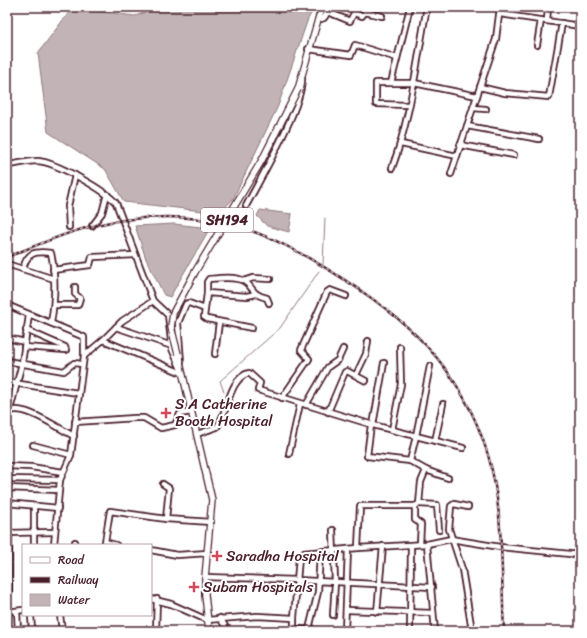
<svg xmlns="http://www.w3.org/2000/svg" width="587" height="638" font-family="Sriracha,sans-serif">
  <rect width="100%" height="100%" fill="#fff"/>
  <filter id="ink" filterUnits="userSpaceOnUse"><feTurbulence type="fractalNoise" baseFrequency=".025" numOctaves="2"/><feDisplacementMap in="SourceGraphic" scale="8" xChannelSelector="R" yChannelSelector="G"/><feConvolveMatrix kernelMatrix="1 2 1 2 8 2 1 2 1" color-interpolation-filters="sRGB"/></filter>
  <g filter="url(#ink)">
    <g fill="#c1b3b6" stroke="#91787e">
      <path d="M160,7h155l-7,12 -30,87 -45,93 -13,14 -96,-11 -19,-33 -57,-37 -10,-79 34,-45 63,8z"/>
      <path d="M260,210l32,4 -3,18 -22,-6 -10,-10z"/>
      <path d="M174,224l36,4 -40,69 -6,-2 -18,-36 -11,-33z"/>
    </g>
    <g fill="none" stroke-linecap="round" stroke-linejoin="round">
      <g stroke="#91787e" stroke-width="1">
        <path d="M323,264l2,-46"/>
        <path d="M224,392l-4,-11 60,-53 39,-57"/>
      </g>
      <defs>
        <g id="minor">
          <path d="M500,14l80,12"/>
          <path d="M318,20l6,-2 4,-6 22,9 4,-8 8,3 3,-4 17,4"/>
          <path d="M547,21l1,-14"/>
          <path d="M537,45l4,-25"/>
          <path d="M308,49l43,6 4,-10 42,13"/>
          <path d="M391,83l19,-76"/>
          <path d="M480,87l25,6 44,4 13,-74"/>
          <path d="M408,105l-32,-1v-21h38l63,13"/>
          <path d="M473,108l13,1"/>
          <path d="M467,126l72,13"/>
          <path d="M401,144l56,12"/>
          <path d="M460,145l54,10"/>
          <path d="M7,165c10,-1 21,-4 31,-4 17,1 67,29 78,42l37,98 15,14 4,34 8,18"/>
          <path d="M392,168c19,-51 25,-108 35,-161"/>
          <path d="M451,174l45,-135 4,-32"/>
          <path d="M246,206c14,-27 57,-100 56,-128"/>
          <path d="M92,226l10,-13 5,-19"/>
          <path d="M69,227l-1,-21 7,-31"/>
          <path d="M10,265l44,14"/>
          <path d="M23,269c4,-17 12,-18 28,-16 5,23 4,47 0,70"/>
          <path d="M53,270l37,-5 2,-8h2l41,-2"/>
          <path d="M244,281l9,-3 17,1"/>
          <path d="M207,293v-11l2,-3c10,-1 27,-3 35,2 11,7 6,13 23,17l2,5"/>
          <path d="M7,305l77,32v19"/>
          <path d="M55,305h23l2,-7 -5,-4v-7"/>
          <path d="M205,309l-1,8 3,2 45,9"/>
          <path d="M116,327l56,19"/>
          <path d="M7,338l18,4"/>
          <path d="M103,340l79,33"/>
          <path d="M24,347l42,3 -1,-3 -39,-17"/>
          <path d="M215,354l4,-32"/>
          <path d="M7,361l57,10 10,-8 8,1"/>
          <path d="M181,362l-3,-39 8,-19 3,-1 16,6 2,-16 40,3 9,-2"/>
          <path d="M430,366l-14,70 47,12"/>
          <path d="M356,375l10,-21 2,-13"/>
          <path d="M7,382l71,11"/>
          <path d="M282,398l27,-39 -8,-9 26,-58 3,-2 16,6"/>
          <path d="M306,405l22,-38 10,-7 5,-11"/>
          <path d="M10,410l12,-47 7,-48"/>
          <path d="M328,412l17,-40 2,-1 19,10"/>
          <path d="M7,413c14,-12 52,16 67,23"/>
          <path d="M75,422l60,-4h9l17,10 14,-3 5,-11 11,-2"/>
          <path d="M371,425l-4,31 43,5 16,9 -5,12 -2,22 -4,2v14l6,4 -1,20"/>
          <path d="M373,425l11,-62"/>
          <path d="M392,430l9,-46 -1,-37"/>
          <path d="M197,434l20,-7c11,-15 12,-49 32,-54l11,10 -2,7 115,35 43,11 -6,25"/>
          <path d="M435,441l8,-37"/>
          <path d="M33,445l38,10"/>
          <path d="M289,454l11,-50"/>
          <path d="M7,466l24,1 32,5"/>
          <path d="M426,470l22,8"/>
          <path d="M7,479l53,1"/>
          <path d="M163,484l6,4 -3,31 45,3"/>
          <path d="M7,488l52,2"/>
          <path d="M7,503l51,5"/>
          <path d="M419,504l18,1 2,25"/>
          <path d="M468,507l-14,-3 -3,2 -2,23 13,40 10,62"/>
          <path d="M333,530l2,52 -2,33"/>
          <path d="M7,533l48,-1"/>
          <path d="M9,533v58"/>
          <path d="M75,542v3"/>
          <path d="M427,544l24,-5 49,8 80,8"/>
          <path d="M34,545v-39"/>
          <path d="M54,545l6,-65 11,-25 13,-99 19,-16 19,-19 31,-20"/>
          <path d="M116,545l-11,-3 5,-31 56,8"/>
          <path d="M358,548l2,-42h55"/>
          <path d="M151,550l26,5 31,-2"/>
          <path d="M205,577l92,3 135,7"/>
          <path d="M151,599l20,5 36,16 50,-4 37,2 5,-61 4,-4 55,-5 69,-4 8,87"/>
          <path d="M346,610l87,3"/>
          <path d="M17,611l1,20"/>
          <path d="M7,612l16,-2"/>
          <path d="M377,612l6,-66"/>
          <path d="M31,615l1,16"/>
          <path d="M60,615l2,16"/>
          <path d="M220,618l8,13"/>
          <path d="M294,618v11l27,2"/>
          <path d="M309,629l9,-37 2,-40"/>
          <path d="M156,631l1,-32"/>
          <path d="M345,631l3,-82"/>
          <path d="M410,631l1,-86"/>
        </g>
        <g id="major">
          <path d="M298,89l21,-73 5,-9"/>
          <path d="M178,354l34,146 -7,77v18l4,36"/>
        </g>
      </defs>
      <use href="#minor" stroke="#4a1f2b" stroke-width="8"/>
      <use href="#major" stroke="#4a1f2b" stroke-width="8"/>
      <use href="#minor" stroke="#fff" stroke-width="4.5"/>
      <use href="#major" stroke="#fff" stroke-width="5.5"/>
      <defs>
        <path id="rail" d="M7,257c38,-15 76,-32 117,-37 37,-5 80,-4 115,7 32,9 62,26 90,43 77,47 132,96 159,185 16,53 13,120 16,176"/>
      </defs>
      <use href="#rail" stroke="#4a1f2b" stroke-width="2.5"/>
      <use href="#rail" stroke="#fff" stroke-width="1" stroke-dasharray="3" stroke-linecap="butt"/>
      <defs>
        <path id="major-bridge" d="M178,354l-7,-27 2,-14 22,-41 67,-112 36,-71"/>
      </defs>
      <use href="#major-bridge" stroke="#4a1f2b" stroke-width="8" stroke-linecap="butt"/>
      <use href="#major-bridge" stroke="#fff" stroke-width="5.5"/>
    </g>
  </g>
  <g fill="#d1495b" stroke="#fff" stroke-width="1.5">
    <path d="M164 407h4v4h4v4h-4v4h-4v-4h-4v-4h4z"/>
    <path d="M215 550h4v4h4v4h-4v4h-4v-4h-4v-4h4z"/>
    <path d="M192 581h4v4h4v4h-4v4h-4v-4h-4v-4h4z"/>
  </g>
  <g text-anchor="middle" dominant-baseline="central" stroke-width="4" stroke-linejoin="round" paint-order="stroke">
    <rect fill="#fff" stroke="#80626b" stroke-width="1" x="201" y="208" width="52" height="24" rx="3"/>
    <g font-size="14" font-weight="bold" fill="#4a1f2b">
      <text x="227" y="220">SH194</text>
    </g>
    <g font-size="15" fill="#4a1f2b" stroke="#fff" text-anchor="start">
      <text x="175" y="404">S A Catherine<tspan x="175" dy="17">Booth Hospital</tspan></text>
      <text x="226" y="556">Saradha Hospital</text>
      <text x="203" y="587">Subam Hospitals</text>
    </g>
  </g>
  <rect width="587" height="638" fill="none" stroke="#fff" stroke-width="24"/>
  <rect x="12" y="12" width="563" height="614" fill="none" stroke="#4a1f2b" stroke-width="1.5" filter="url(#ink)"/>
  <rect x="22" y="544" width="130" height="72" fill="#ffffff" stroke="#b7a5aa"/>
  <rect x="30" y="557" width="20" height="6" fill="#ffffff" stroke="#b7a5aa"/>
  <text x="58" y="564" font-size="12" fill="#4a1f2b">Road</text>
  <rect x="30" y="577" width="20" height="6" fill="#4a1f2b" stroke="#b7a5aa"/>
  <text x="58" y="584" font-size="12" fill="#4a1f2b">Railway</text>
  <rect x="30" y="594" width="20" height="12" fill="#c1b3b6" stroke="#b7a5aa"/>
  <text x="58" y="604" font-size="12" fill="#4a1f2b">Water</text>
</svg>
